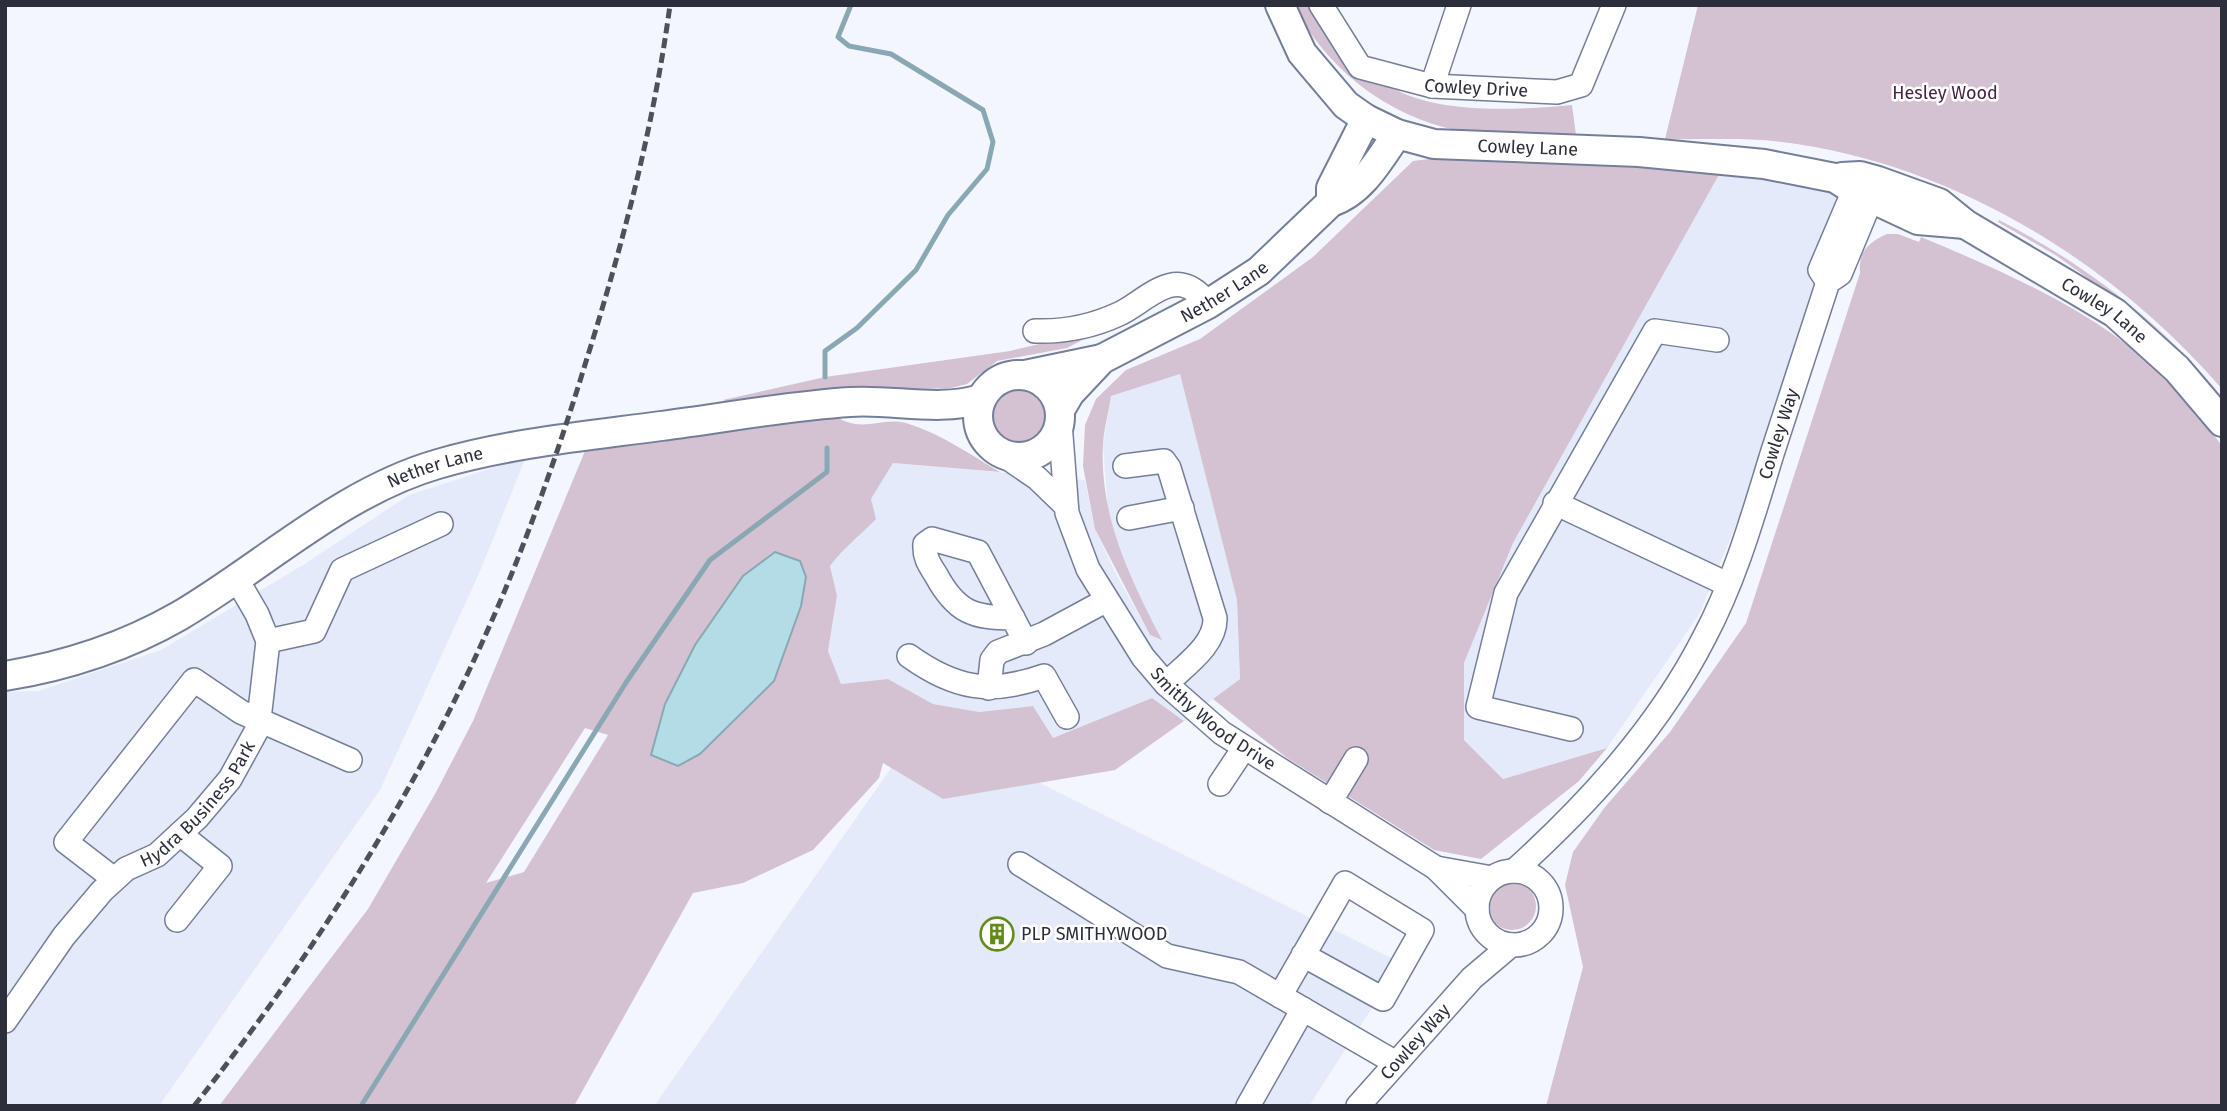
<svg xmlns="http://www.w3.org/2000/svg" width="2227" height="1111" font-family="'Fira Sans',sans-serif">
  <rect width="100%" height="100%" fill="#f4f6fd"/>
  <g fill="#e5eafa">
    <path d="M1725,164l124,26 -107,320 -42,103 -93,135 -104,31 -39,-39v-77l49,-120z"/>
    <path d="M1180,374l57,226 3,79 -56,42 -32,-23 -99,41 -20,-33 -54,6 -46,-8 -45,-25 -47,5 -13,-33 9,-55 -7,-30 18,-24 9,-3 14,-40 22,-36 192,17 10,49 20,43 35,63 11,4 -37,-71 -16,-58 -5,-65 8,-49z"/>
    <path d="M526,457l-45,112 -101,221 -221,316h-154v-414l33,-1 123,-41 142,-85 106,-70z"/>
    <path d="M922,724l479,239 -92,143h-655z"/>
  </g>
  <g fill="#d4c2d2" fill-rule="evenodd">
    <path d="M1294,5h27c14,19 44,64 61,76 46,35 135,29 190,24l4,30c-43,-1 -91,3 -133,-8 -63,-17 -120,-63 -149,-122z"/>
    <path d="M1698,5h524v384c-110,-128 -271,-226 -440,-247 -38,-5 -79,-2 -117,-3z"/>
    <path d="M1501,150l224,14 -212,379 -49,120v77l39,39 104,-31 -28,33 -98,78 -47,-9 -147,-92 -74,-59 27,-20 -3,-79 -57,-226 -69,22c-2,15 -7,32 -8,48 -4,72 27,134 59,196l-12,-5 -55,-106 -12,-63 2,-41 11,-26 30,-29 74,-31 113,-82 100,-96z"/>
    <path d="M1999,220c84,43 164,103 223,177v5l-93,-94 -72,-52 -59,-34z"/>
    <path d="M1887,234h11l21,8 2,-5c86,36 179,76 246,142 21,20 38,44 55,67v660h-676l37,-139 -18,-82 8,-33 32,-45 65,-75 76,-109 114,-350c-2,-22 9,-31 27,-39z"/>
    <path d="M1103,329l-36,19 -70,13 -30,23 -16,4 -141,4 -70,15 -17,-7 102,-23 185,-26z"/>
    <circle cx="1019" cy="416" r="26"/>
    <path d="M832,414c31,22 48,1 77,10 32,10 62,31 91,48l-107,-9 -22,36 5,20c-16,17 -32,28 -46,47l7,30 -9,55 13,33 47,-5 45,25 46,8 54,-6 20,32 99,-40 32,23 -69,49 -172,29 -60,-36 -4,15 -66,72 -70,33 -50,10 -119,213h-355l149,-197 67,-115 38,-73 112,-270 108,-14zM775,552l25,9 6,16 -5,29 -136,98 30,-59 48,-69zM585,728l23,7 -84,137 -38,11z"/>
    <circle cx="1512" cy="906" r="24"/>
  </g>
  <path fill="#b3dce6" stroke="#8aa8b3" stroke-width="2" d="M775,552l25,9 6,16 -5,29 -27,75 -74,73 -22,12 -27,-11 14,-51 30,-59 48,-69z"/>
  <g fill="none" stroke-linecap="round" stroke-linejoin="round">
    <g stroke="#8aa8b3" stroke-width="5">
      <path d="M825,377v-26l32,-23 59,-58 32,-55 39,-46 6,-27 -10,-32 -92,-56 -42,-8 -11,-9 13,-32"/>
      <path d="M361,1106l266,-425 83,-121 117,-88v-24"/>
    </g>
    <defs>
      <g id="minor">
        <path id="s1" d="M1321,5l39,62 72,19 125,6 24,-7 33,-80"/>
        <path d="M1432,86l27,-81"/>
        <path d="M1828,282l-8,-12 40,-94"/>
        <path d="M1035,331c30,1 56,-4 84,-17 18,-8 42,-33 63,-29 12,2 19,11 26,19"/>
        <path id="s2" d="M1060,423l7,90 21,56 55,88 23,27 56,49 214,135 41,41"/>
        <path d="M999,452l38,26 27,26"/>
        <path d="M1125,466l39,-5 5,7 46,150c1,27 -31,48 -49,66"/>
        <path d="M1555,503l172,81"/>
        <path d="M1129,518l53,-10"/>
        <path d="M1013,618c-40,0 -57,-6 -77,-43 -7,-11 -12,-18 -11,-31l7,-5 46,13 48,91"/>
        <path d="M268,641l46,-10 28,-61 99,-46"/>
        <path d="M909,656c46,33 81,39 135,20l23,41"/>
        <path d="M989,688l3,-28 6,-8 46,-18 61,-33"/>
        <path d="M1571,729l-93,-22 28,-114 149,-262 62,9"/>
        <path d="M1220,784l24,-36"/>
        <path d="M1330,802l26,-43"/>
        <path d="M1020,864l147,92 72,16 157,91"/>
        <path d="M1436,868l56,10"/>
        <path id="s3" d="M1514,871c74,-67 144,-143 190,-233 31,-58 49,-122 68,-184 18,-57 37,-114 56,-172l12,-8 37,-89"/>
        <circle cx="1514" cy="908" r="37"/>
        <path d="M114,879l-48,-37 128,-162 47,32 109,48"/>
        <path d="M177,920l43,-54 -40,-32"/>
        <path d="M1280,996l65,-113 77,47 -39,69 -80,-44"/>
        <path id="s4" d="M5,1021l59,-85 38,-45 24,-22 31,-14 40,-37 33,-39 28,-51 10,-87 -11,-27 -21,-36"/>
        <path d="M1248,1106l55,-97"/>
        <path id="s5" d="M1358,1106l114,-128 39,-33"/>
      </g>
      <g id="major">
        <path id="s6" d="M1280,5l22,48 44,52 20,14 31,15 37,10 205,8 125,12 71,14 19,12 64,30 47,4"/>
        <path id="s7" d="M1842,177l18,-1 18,5 61,22 26,21 150,89 62,56 45,53"/>
        <path d="M1331,202v-14l35,-69"/>
        <circle cx="1019" cy="416" r="41"/>
        <path d="M1025,375l77,-16"/>
        <path id="s8" d="M1060,410l10,-17 32,-34 106,-55 51,-33 72,-69c30,-9 49,-43 66,-68"/>
        <path id="s9" d="M5,676c61,-10 120,-29 174,-60 85,-50 162,-124 259,-152 72,-21 148,-28 223,-38 63,-8 126,-20 189,-24 44,-3 88,10 131,-3"/>
      </g>
    </defs>
    <use href="#minor" stroke="#757e99" stroke-width="26"/>
    <use href="#major" stroke="#757e99" stroke-width="32"/>
    <use href="#minor" stroke="#fff" stroke-width="23"/>
    <use href="#major" stroke="#fff" stroke-width="28"/>
    <path stroke="#4e515c" stroke-width="5" stroke-dasharray="10 5" stroke-linecap="butt" d="M194,1106c130,-164 242,-344 320,-538 28,-70 52,-141 74,-213 36,-115 66,-231 82,-350"/>
  </g>
  <defs>
    <symbol id="building-ring" viewBox="-11 -11 22 22"><circle r="9.5" fill="#fff" stroke="#648b17" stroke-width="1.5"/><path d="M-4-6H4V6H1V3H-1V6H-4ZM-2.5-4.3h1.7v1.8h-1.7ZM.8-4.3h1.7v1.8H.8ZM-2.5-1h1.7V.8h-1.7ZM.8-1h1.7V.8H.8Z" fill="#648b17"/></symbol>
  </defs>
  <g fill-rule="evenodd">
    <use href="#building-ring" x="978" y="915" width="38" height="38"/>
  </g>
  <g text-anchor="middle" dominant-baseline="central" stroke-width="5" stroke-linejoin="round" paint-order="stroke">
    <g font-size="18" fill="#2c2f3b" stroke="#fff">
      <text stroke="none"><textPath href="#s1" startOffset="192">Cowley Drive</textPath></text>
      <text stroke="none"><textPath href="#s6" startOffset="312">Cowley Lane</textPath></text>
      <text stroke="none"><textPath href="#s8" startOffset="206">Nether Lane</textPath></text>
      <text stroke="none"><textPath href="#s7" startOffset="299">Cowley Lane</textPath></text>
      <text stroke="none"><textPath href="#s3" startOffset="520">Cowley Way</textPath></text>
      <text stroke="none"><textPath href="#s9" startOffset="483">Nether Lane</textPath></text>
      <text stroke="none"><textPath href="#s2" startOffset="348">Smithy Wood Drive</textPath></text>
      <text stroke="none"><textPath href="#s4" startOffset="294">Hydra Business Park</textPath></text>
      <text stroke="none"><textPath href="#s5" startOffset="86">Cowley Way</textPath></text>
    </g>
    <g font-size="18" fill="#462345" stroke="#fff">
      <text x="1945" y="93">Hesley Wood</text>
    </g>
    <g font-size="18" fill="#2c2f3b" stroke="#fff" text-anchor="start">
      <text x="1021" y="934">PLP SMITHYWOOD</text>
    </g>
  </g>
  <rect width="2227" height="1111" fill="none" stroke="#2c2f3b" stroke-width="14"/>
</svg>
